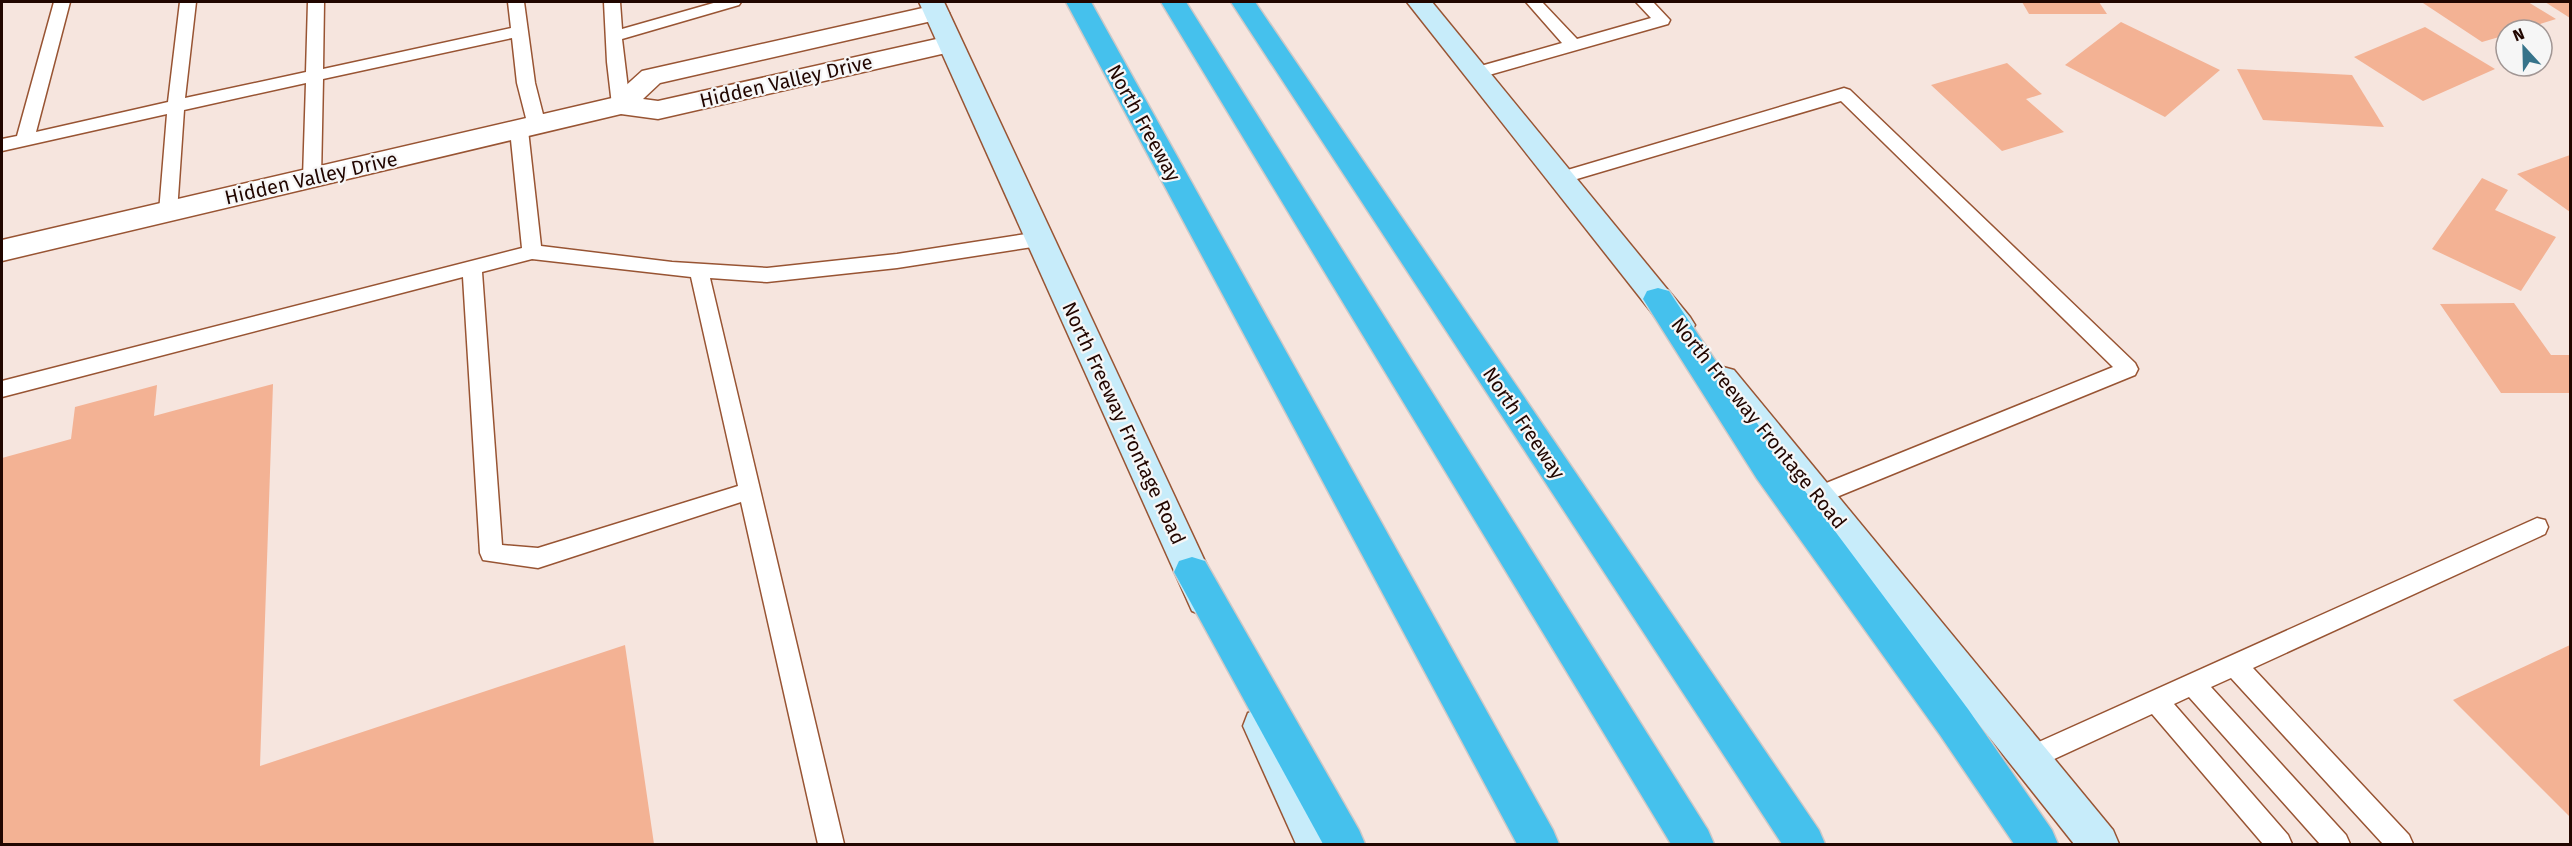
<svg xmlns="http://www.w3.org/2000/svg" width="2572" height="846" font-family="'Fira Sans',sans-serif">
  <rect width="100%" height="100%" fill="#f6e5de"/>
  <g fill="#f3b294">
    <path d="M2022,2h77l8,12h-78z"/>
    <path d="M2427,2h101l28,17 -35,11h-15v5l-24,7 -59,-39z"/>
    <path d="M2545,2h25v16z"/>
    <path d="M2121,22l99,48 -55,47 -100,-52z"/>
    <path d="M2425,27l70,42 -72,32 -69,-44z"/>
    <path d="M2007,63l35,31 -16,5 38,33 -62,19 -71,-66z"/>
    <path d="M2237,69l115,6 32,52 -121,-7z"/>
    <path d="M2570,155v57l-53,-38z"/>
    <path d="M2482,178l26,12 -13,20 61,27 -35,54 -89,-42z"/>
    <path d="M2514,303l37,52h19v38h-69l-61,-89z"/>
    <path d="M273,384l-13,382 365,-121 29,199h-652v-386l69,-19 4,-32 82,-22 -3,31z"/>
    <path d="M2570,645v172l-117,-117z"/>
  </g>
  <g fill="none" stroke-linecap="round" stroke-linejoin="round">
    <defs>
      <g id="lane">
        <path d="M54,2h16l-34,130 132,-30 12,-100h16l-11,96 121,-26 2,-70h16l-1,67 188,-41 -3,-26h16l11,81 11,43 -3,4h-12l-3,-4 -11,-43 -5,-45 -189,41 -2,99 -3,4 -6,2 -6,-2 -3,-4 3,-95 -122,27 -7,102 -2,5 -7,1 -7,-1 -2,-5 8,-98 -165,37v-12l15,-3z"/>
        <path d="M604,2h16l2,27 95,-27h24l-2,3 -117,34 8,66 -3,4h-12l-3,-4 -5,-43z"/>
        <path d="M1526,2h16l35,37 74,-21 -15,-16h17l17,18 -2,4 -186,53h-12l-2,-4 2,-4 92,-26z"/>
        <path d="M1844,88l6,2 285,273 3,6 -3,6 -318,130 -8,-3 -3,-6 3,-6 304,-123 -272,-266 -281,83 -6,-2 -3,-4 3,-4z"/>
        <path d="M519,124l6,2 3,4 13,116 131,16 95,6 130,-14 142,-22 7,2 2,5 -2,5 -7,2 -142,22 -130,14 -57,-4 134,566h-26l-77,-342 -203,66 -55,-8 -3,-7 -17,-276 -461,120v-16l520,-133 -12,-118 3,-4zM532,259l159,18 47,209 -200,62 -36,-3 -20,-273z"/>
        <path d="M2537,518l8,2 3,7 -3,7 -292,134 156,167 4,9h-30l-152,-166 -20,9 135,148 4,9h-30l-131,-147 -15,7 114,131 4,9h-29l-111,-130 -113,52 -9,4 -9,-4 -3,-8 3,-8z"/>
      </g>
      <path id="street" d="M936,5l9,3 4,5 -4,5 -285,65 -17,16 15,2 292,-65 9,2 4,6 -4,6 -301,69 -37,-5 -619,147v-21l610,-142 30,-27z"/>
      <g id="secondary">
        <path d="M919,2h25l279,598 -5,11 -13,5 -13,-5z"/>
        <path d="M1407,2h25l258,315 5,8 -5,8 -11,4 -11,-4z"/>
        <path d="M1723,367l11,3 379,460 6,14h-45l-362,-456 -5,-9 5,-9z"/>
        <path d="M1262,708l14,5 60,131h-40l-53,-118 5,-13z"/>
      </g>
      <g id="highway">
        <path d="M1066,2h25l462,828 6,14h-42z"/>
        <path d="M1161,2h25l522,828 6,14h-43z"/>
        <path d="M1231,2h24l564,828 6,14h-43z"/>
        <path d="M1658,288l11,3 112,168 187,250 84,121 6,14h-44l-74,-109 -183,-256 -114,-180 4,-8z"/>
        <path d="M1192,557l13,4 154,269 6,14h-42l-149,-272 5,-11z"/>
      </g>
    </defs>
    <use href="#lane" stroke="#985433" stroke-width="3"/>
    <use href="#street" stroke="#985433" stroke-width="3"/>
    <use href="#secondary" stroke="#985433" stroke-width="3"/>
    <use href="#highway" stroke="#cec8c7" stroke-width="3"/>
    <use href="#lane" fill="#fff" fill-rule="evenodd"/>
    <use href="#street" fill="#fff" fill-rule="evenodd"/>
    <use href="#secondary" fill="#c7ecfa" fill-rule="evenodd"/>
    <use href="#highway" fill="#45c1ed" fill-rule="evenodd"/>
  </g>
  <g text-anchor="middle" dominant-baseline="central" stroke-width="4.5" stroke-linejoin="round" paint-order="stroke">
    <g font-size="20" fill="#210600" stroke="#f6f6f6">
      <text transform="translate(786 81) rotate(-13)">Hidden Valley Drive</text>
      <text transform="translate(1144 123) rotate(61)">North Freeway</text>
      <text transform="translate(311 178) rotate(-13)">Hidden Valley Drive</text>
      <text transform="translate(1124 423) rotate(65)">North Freeway Frontage Road</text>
      <text transform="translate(1524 423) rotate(56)">North Freeway</text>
      <text transform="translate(1759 423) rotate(51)">North Freeway Frontage Road</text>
    </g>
  </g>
  <rect width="2572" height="846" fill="none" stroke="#210600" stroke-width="6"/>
  <g transform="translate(2524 48) rotate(338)"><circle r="28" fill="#f6f6f6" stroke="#a19694" stroke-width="1.5"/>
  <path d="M0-4.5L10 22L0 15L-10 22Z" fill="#36738a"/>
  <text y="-9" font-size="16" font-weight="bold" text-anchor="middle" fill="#210600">N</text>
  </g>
</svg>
